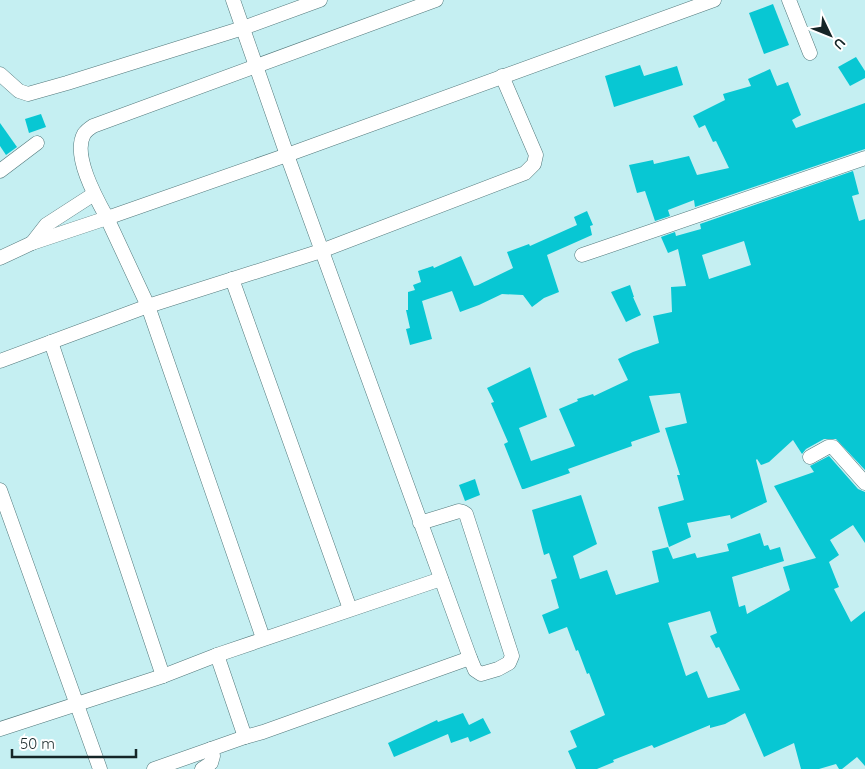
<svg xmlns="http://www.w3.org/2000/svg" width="865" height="769" font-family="Quicksand,sans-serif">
  <rect width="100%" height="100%" fill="#c5eff2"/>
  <g fill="#08c7d3" fill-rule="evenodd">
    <path d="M773,4l16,41 -25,9 -15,-41z"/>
    <path d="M856,57l9,14v7l-15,8 -12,-19z"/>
    <path d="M640,65l4,11 33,-10 6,19 -69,22 -9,-31z"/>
    <path d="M770,69l7,17 11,-4 13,33 -9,5 4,8 69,-25v46l-170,58 -1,-7 -26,10 2,6 -15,5 -10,-30 -8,2 -8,-28 24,-5 1,4 35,-8 8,19 32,-7 -13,-27 -3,1 -8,-17 -6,3 -6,-12 32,-16 -2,-6 28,-8 -3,-7z"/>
    <path d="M41,114l5,13 -17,6 -4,-14z"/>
    <path d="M0,123l17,24 -11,8 -6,-9z"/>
    <path d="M853,171l6,23 -7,2 7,25 6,-2v251l-29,-31h-12l-18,10 -4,5 -9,-14 -24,22 -8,3 -4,-6 -1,1 11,42 -36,17 -1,-4 -43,8 4,14 -22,10 -11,-40 26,-7 -7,-25h3l-15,-47 22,-5 -7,-30 -31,3 11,36 -29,10 1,4 -64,23 2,4 -46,16h-2l-18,-45 4,-2 -17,-39 3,-1 -7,-14 43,-21 17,50 -28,11 12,33 44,-15 -16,-37 19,-8 -1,-2 16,-5 1,2 34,-16 -10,-21 15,-7 26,-9 -6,-27 19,-4 -1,-25 15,-1 -8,-37 -10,4 -7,-16 14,-5 1,4 25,-7 -1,-5zM744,241l7,24 -42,14 -7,-24z"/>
    <path d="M587,211l6,14 -3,1 2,9 -45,20 12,37 -15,6 -12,9 -9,-12 -21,-1 -23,11 -19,7 -8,-21 -30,10 10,38 -22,6 -4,-16 4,-1 -4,-18h2v-18l7,-2 -2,-5 8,-3 -3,-11 15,-5 1,2 27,-12 13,30 4,-1 35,-17 -6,-16 22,-8 1,2 47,-21 -3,-8z"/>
    <path d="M630,285l4,12h-1l8,18 -15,7 -15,-30z"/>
    <path d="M829,456l29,33 7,3v51l-12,-18 -23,15 9,15 -10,7 10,25 -5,2 17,33 14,-11v155l-8,-9 -15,12h-3l-3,-5 -17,5h-18l-7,-26 -30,14 -19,-44 -20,11 -15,4v-3l-56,23 -2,-3 -39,15 1,2 -17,7h-21l-8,-18 9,-4 -7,-16 35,-16 -16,-42 -2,1 -9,-24 -2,1 -9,-24 -18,7 -7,-19 17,-7 -8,-28 6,-2 -8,-25 -5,2 -12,-45 49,-15 16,49 -24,12 7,23 27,-9 9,25 43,-13 -7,-31 16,-4 5,12 22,-6 2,5 32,-7 -2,-7 33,-11 4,13 4,-1 2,5 10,-3 4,14 -52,16 7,30 6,-2 2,9 43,-24 -7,-23 33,-9 -42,-72 40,-14 -4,-6zM710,611l7,22 -7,3 6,12 3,-1 21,43 -32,8 -11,-27 -11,5 -18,-53z"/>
    <path d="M475,479l5,16 -15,6 -6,-16z"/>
    <path d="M463,713l6,12 14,-7 8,15 -21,9 -2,-5 -17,6 -3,-9 -54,23 -6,-14 49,-23 1,2z"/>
  </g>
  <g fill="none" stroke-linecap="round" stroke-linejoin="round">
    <defs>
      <g id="street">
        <path d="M233,0l54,155 183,503 5,12 6,4 17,-5 11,-6 3,-7 -46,-142 -3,-2 -4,-1 -39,12"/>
        <path d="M436,0l-343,126c-3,2 -7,5 -9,8 -12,21 12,64 23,84l180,-63 427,-155"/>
        <path d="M789,0l21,53"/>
        <path d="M0,74l19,17 9,3 39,-11 176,-55 77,-28"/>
        <path d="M0,171l37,-28"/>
        <path d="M32,243l14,-18 48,-31"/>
        <path d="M582,255l283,-97"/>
        <path d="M0,258l32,-15 75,-25 41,88 115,332"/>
        <path d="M232,279l118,330"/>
        <path d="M51,342l112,334"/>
        <path d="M0,361l148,-55 173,-55 204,-78 9,-9 2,-9 -34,-79"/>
        <path d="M810,457l18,-10h5l32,36"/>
        <path d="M0,490l100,279"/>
        <path d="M441,579l-224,76 28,82 18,-5 207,-74"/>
        <path d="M0,729l163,-53 54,-21"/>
        <path d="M154,769l91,-32"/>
        <path d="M202,769l9,-6 2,-7 -2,-7"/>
      </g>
    </defs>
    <use href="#street" stroke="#52787b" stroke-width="15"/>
    <use href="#street" stroke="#fff" stroke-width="14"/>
  </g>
  <g transform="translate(830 35) rotate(133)" stroke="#ffffff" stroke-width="4" paint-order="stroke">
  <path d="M0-4L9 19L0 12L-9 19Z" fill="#152527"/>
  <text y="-8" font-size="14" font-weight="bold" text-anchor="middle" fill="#152527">U</text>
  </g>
  <path d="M12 749v8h124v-8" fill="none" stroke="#152527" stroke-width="2.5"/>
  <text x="20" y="749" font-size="15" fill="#152527" stroke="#ffffff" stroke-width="4" paint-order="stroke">50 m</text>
</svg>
